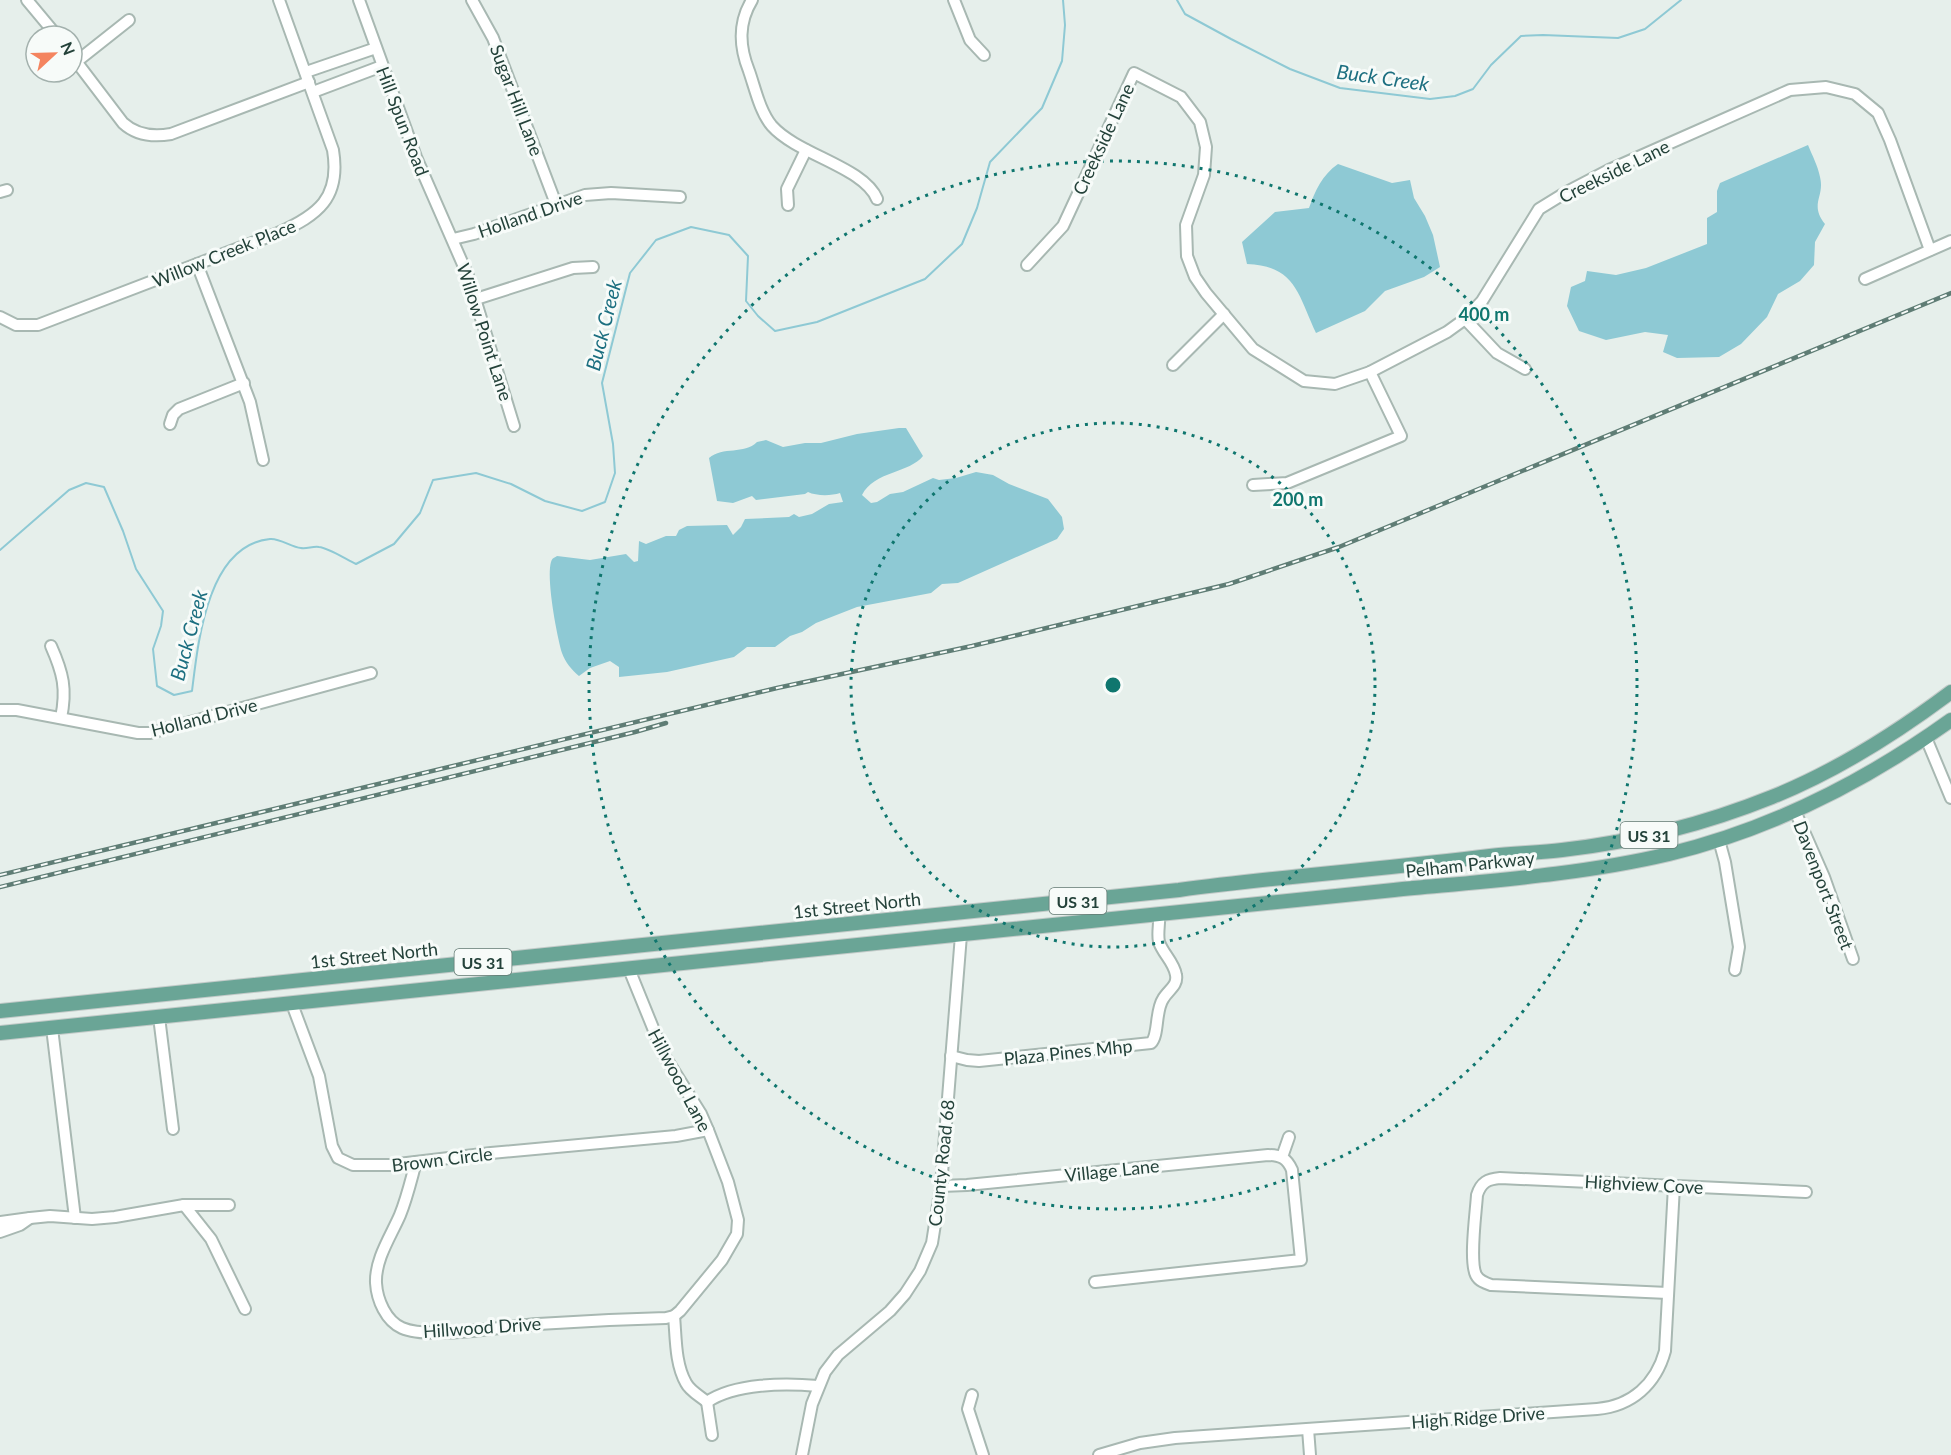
<svg xmlns="http://www.w3.org/2000/svg" width="1951" height="1455" font-family="Lato,sans-serif">
  <rect width="100%" height="100%" fill="#e6efeb"/>
  <g fill="#8ec9d4">
    <path d="M1808,145c4,10 10,21 12,32 5,20 -11,27 5,47l-10,18 -1,23 -14,16 -22,13 -11,23 -26,27 -22,13 -42,1 -14,-6 5,-17 -23,-3 -39,8 -27,-9 -12,-25 4,-19 14,-6 2,-10 29,4 30,-7 61,-24v-26l10,-6v-21l3,-8z"/>
    <path d="M1338,164l54,19 18,-3 4,18 11,18 8,19 7,32 -16,10 -39,14 -20,20 -49,22c-18,-38 -20,-67 -69,-69l-5,-22 33,-30 34,-4c6,-17 13,-33 29,-44z"/>
    <path d="M899,428h7l17,28c-13,17 -49,15 -61,39l9,8 6,-1 13,-8 13,-2 30,-14 6,2 17,-2 20,-6 17,3 16,9 39,15 14,18 2,12 -7,10 -99,44 -16,1 -11,9 -74,14 -41,16 -14,9 -12,4 -15,11h-28l-13,10 -67,15 -48,5v-10l-9,-6 -20,7 -11,8c-7,-6 -14,-14 -17,-23 -5,-17 -16,-74 -11,-91 1,-4 3,-4 6,-6l33,4 36,-6 8,8 4,-1 1,-20 7,3 20,-8h10l3,-6 8,-4 40,-1 6,10 8,-8 4,-8 44,-2 5,-3 5,3 13,-3 17,-10 14,-2 -3,-9c-9,3 -24,3 -32,-1l-3,2 -49,6 -4,-4 -19,7 -16,-2 -8,-43c14,-12 35,-3 48,-16l9,-2 17,7 22,-4h16l36,-9z"/>
  </g>
  <g fill="none" stroke-linecap="round" stroke-linejoin="round">
    <g stroke="#8ec9d4" stroke-width="2">
      <path d="M1177,0l8,14 46,25 59,30 50,19 90,11 25,-3 18,-7 18,-24 30,-29 22,-1 75,3 27,-9 36,-29"/>
      <path d="M0,550l69,-60 17,-7 18,4 19,44 13,38 27,42 -2,15 -8,23 4,37 17,9 18,-4c6,-48 15,-146 78,-152 10,-1 21,8 31,9 6,1 12,-2 18,-1 10,1 28,13 37,17l38,-20 26,-31 13,-33 43,-7 35,11 34,17 37,10 23,-9 10,-29 -2,-29 -11,-61 28,-110 26,-33 35,-13 38,8 19,21 -2,45 12,15 17,15 42,-9 108,-43 37,-35 15,-36 13,-46 52,-54 20,-47 3,-36 -2,-25"/>
    </g>
    <defs>
      <g id="minor">
        <path d="M27,0l30,36"/>
        <path d="M359,0l57,157 52,119 46,150"/>
        <path d="M472,0l21,38 63,166"/>
        <path d="M752,0c-14,23 -13,46 -3,71 6,17 11,41 23,55 26,29 92,41 105,73"/>
        <path d="M954,0l16,40 14,15"/>
        <path d="M72,56l51,67c13,12 31,14 48,11l138,-52"/>
        <path d="M76,62l53,-42"/>
        <path d="M306,72l70,-24"/>
        <path d="M313,92l69,-26"/>
        <path d="M0,192l7,-2"/>
        <path d="M788,205l-1,-16 19,-39"/>
        <path d="M453,239l21,-5 111,-39 26,-2 69,4"/>
        <path d="M197,264l53,138 13,58"/>
        <path d="M1027,265l36,-39 71,-153 47,24 19,25 6,25 -2,28 -18,50 1,31 8,21 11,16 47,56 51,32 31,3 35,-12 77,-40 18,-13 17,-18 57,-92 26,-16 44,-23 181,-80 36,-3 29,7 23,19 12,27 40,110"/>
        <path d="M1865,279l86,-38"/>
        <path d="M476,299l97,-31 20,-1"/>
        <path d="M0,317l16,8h22l240,-92c40,-18 63,-35 55,-83l-54,-150"/>
        <path d="M1465,319l32,34 28,16"/>
        <path d="M1173,365l51,-51"/>
        <path d="M170,424l3,-9 6,-6 65,-26"/>
        <path d="M1253,485l34,-2 114,-47 -31,-64"/>
        <path d="M51,646c12,27 16,43 10,72"/>
        <path d="M0,710h17l121,23h12l221,-60"/>
        <path d="M1926,738l25,60"/>
        <path d="M1795,811l29,66 29,82"/>
        <path d="M1719,840l6,22 14,85 -4,23"/>
        <path d="M292,1004l27,72 13,70 6,12 15,7h37l101,-12 185,-17 32,-6"/>
        <path d="M159,1017l14,112"/>
        <path d="M52,1028l23,190"/>
        <path d="M951,1056l16,4 12,1 172,-18c8,-8 4,-32 12,-44 5,-9 15,-13 13,-24 -2,-13 -13,-21 -17,-33 -2,-9 1,-19 0,-28"/>
        <path d="M1282,1157l7,-20"/>
        <path d="M416,1162c-5,18 -9,36 -16,53 -9,21 -25,44 -24,68 1,17 10,38 26,45 27,12 104,-2 136,-4 43,-3 86,-5 128,-6l8,-2 6,-5 42,-51 15,-26 1,-14 -10,-38 -20,-52 -7,-16 -37,-59 -35,-86"/>
        <path d="M941,1186l26,-1 301,-30c12,0 19,3 24,15l9,90 -206,22"/>
        <path d="M184,1205l27,34 34,70"/>
        <path d="M30,1218l20,-2 42,3 23,-2 69,-12h45"/>
        <path d="M0,1222l30,-4 -10,7 -20,7"/>
        <path d="M1668,1293l-177,-8c-6,-2 -12,-4 -15,-10 -7,-14 0,-63 1,-80 4,-13 11,-16 23,-17l306,14"/>
        <path d="M674,1316c2,21 1,48 12,67 4,8 14,13 21,19"/>
        <path d="M972,1395l-4,14 15,46"/>
        <path d="M707,1402c28,-19 78,-19 111,-16"/>
        <path d="M707,1402l5,33"/>
        <path d="M1308,1429l2,26"/>
        <path d="M802,1455l10,-51 13,-32 13,-17 52,-44 15,-17 15,-23 12,-28 9,-57 20,-251"/>
        <path d="M1099,1455l41,-12 35,-5 422,-29c35,-3 59,-25 68,-58l9,-165"/>
      </g>
      <g id="major">
        <path d="M0,1011l1179,-121c104,-14 207,-21 311,-34 24,-3 48,-3 72,-6 71,-8 143,-26 210,-53 65,-26 123,-63 179,-105"/>
        <path d="M0,1033l1394,-143c92,-9 186,-15 275,-36 103,-25 197,-73 282,-134"/>
      </g>
    </defs>
    <use href="#minor" stroke="#a8b8b2" stroke-width="14"/>
    <use href="#major" stroke="#c2cac8" stroke-width="16"/>
    <use href="#minor" stroke="#fff" stroke-width="10"/>
    <use href="#major" stroke="#6aa596" stroke-width="14"/>
    <defs>
      <g id="rail">
        <path d="M0,875l777,-187 195,-42 257,-62 110,-37 612,-254"/>
        <path d="M0,887l635,-155 31,-9"/>
      </g>
    </defs>
    <use href="#rail" stroke="#5f7d75" stroke-width="4.5"/>
    <use href="#rail" stroke="#f7fbf9" stroke-width="2" stroke-dasharray="7" stroke-linecap="butt"/>
  </g>
  <g fill="none" stroke="#0f766e" stroke-width="3" stroke-dasharray="3 6">
    <circle cx="1113" cy="685" r="262"/>
    <circle cx="1113" cy="685" r="524"/>
  </g>
  <g text-anchor="middle" dominant-baseline="central" stroke-width="6" stroke-linejoin="round" paint-order="stroke">
    <g fill="#f7fbf9" stroke="#637a73" stroke-width="1.5">
      <rect x="1620.5" y="822" width="57" height="26" rx="4.5"/>
      <rect x="1049.5" y="888" width="57" height="26" rx="4.5"/>
      <rect x="454.5" y="949" width="57" height="26" rx="4.5"/>
    </g>
    <g font-size="16" font-weight="bold" fill="#24423a">
      <text x="1649" y="835">US 31</text>
      <text x="1078" y="901">US 31</text>
      <text x="483" y="962">US 31</text>
    </g>
    <g font-size="18" fill="#24423a" stroke="#f7fbf9">
      <text transform="translate(517 100) rotate(69)">Sugar Hill Lane</text>
      <text transform="translate(403 121) rotate(69)">Hill Spun Road</text>
      <text transform="translate(1103 139) rotate(-65)">Creekside Lane</text>
      <text transform="translate(1614 171) rotate(-26)">Creekside Lane</text>
      <text transform="translate(530 214) rotate(-19)">Holland Drive</text>
      <text transform="translate(224 253) rotate(-22)">Willow Creek Place</text>
      <text transform="translate(485 332) rotate(72)">Willow Point Lane</text>
      <text transform="translate(204 717) rotate(-14)">Holland Drive</text>
      <text transform="translate(1470 864) rotate(-6)">Pelham Parkway</text>
      <text transform="translate(1824 885) rotate(69)">Davenport Street</text>
      <text transform="translate(857 905) rotate(-6)">1st Street North</text>
      <text transform="translate(374 955) rotate(-6)">1st Street North</text>
      <text transform="translate(1068 1052) rotate(-6)">Plaza Pines Mhp</text>
      <text transform="translate(680 1080) rotate(62)">Hillwood Lane</text>
      <text transform="translate(442 1159) rotate(-7)">Brown Circle</text>
      <text transform="translate(941 1163) rotate(-84)">County Road 68</text>
      <text transform="translate(1112 1170) rotate(-6)">Village Lane</text>
      <text transform="translate(1644 1184) rotate(3)">Highview Cove</text>
      <text transform="translate(482 1327) rotate(-4)">Hillwood Drive</text>
      <text transform="translate(1478 1417) rotate(-4)">High Ridge Drive</text>
    </g>
    <g font-size="20" font-style="italic" fill="#1c6f80" stroke="#f7fbf9">
      <text transform="translate(1383 77) rotate(8)">Buck Creek</text>
      <text transform="translate(603 325) rotate(-76)">Buck Creek</text>
      <text transform="translate(188 635) rotate(-75)">Buck Creek</text>
    </g>
  </g>
  <circle cx="1113" cy="685" r="9" fill="#0f766e" stroke="#f7fbf9" stroke-width="3"/>
  <g font-size="18" text-anchor="middle" font-weight="bold" fill="#0f766e" stroke="#f7fbf9" stroke-width="6" stroke-linejoin="round" paint-order="stroke">
    <text x="1484" y="321">400 m</text>
    <text x="1298" y="506">200 m</text>
  </g>
  <g transform="translate(54 54) rotate(68)"><circle r="28" fill="#f7fbf9" stroke="#a3b1ad" stroke-width="1.5"/>
  <path d="M0-4.5L10 22L0 15L-10 22Z" fill="#f4845f"/>
  <text y="-9" font-size="16" font-weight="bold" text-anchor="middle" fill="#24423a">N</text>
  </g>
</svg>
